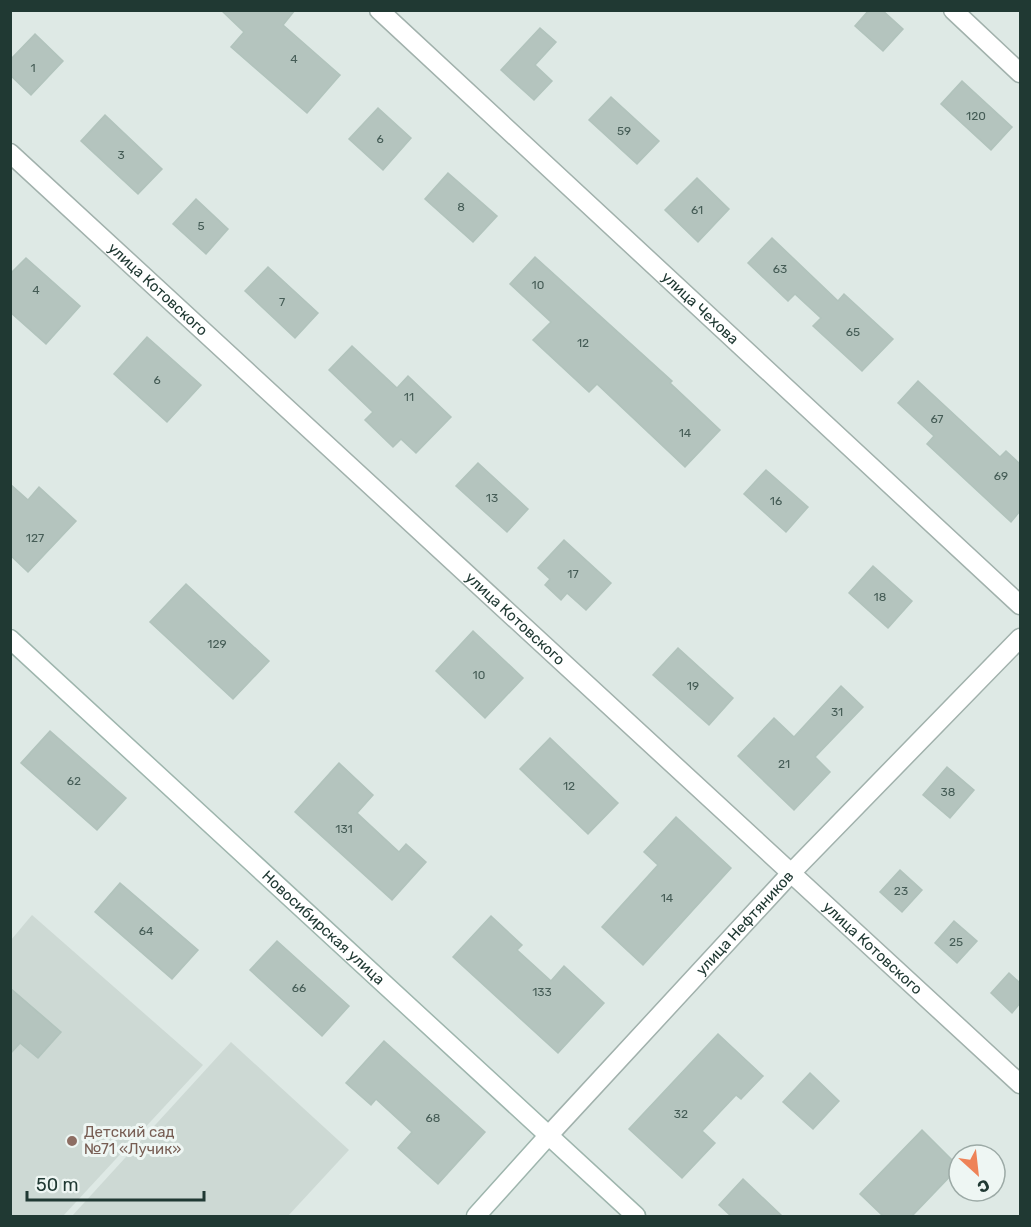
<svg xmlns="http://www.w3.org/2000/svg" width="1031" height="1227" font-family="Rubik,sans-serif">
  <rect width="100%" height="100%" fill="#dee9e5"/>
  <g fill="#cdd9d4">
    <path d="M32,915l171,150 -140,151h-52v-276z"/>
    <path d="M231,1042l118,108 -61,66h-216z"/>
  </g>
  <g fill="#b4c4be" stroke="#b1c3bc" stroke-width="1.5">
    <path d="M221,10h74l-12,15 57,50 -33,38 -76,-66 13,-15z"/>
    <path d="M869,10h13l21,19 -20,22 -28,-25z"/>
    <path d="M540,28l16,14 -21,23 17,16 -18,19 -33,-30z"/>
    <path d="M35,34l28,27 -32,34 -21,-20v-15z"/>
    <path d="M962,81l50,46 -21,23 -50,-46z"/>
    <path d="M611,97l48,44 -22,23 -48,-44z"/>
    <path d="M378,108l33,30 -28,32 -34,-31z"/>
    <path d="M105,115l57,54 -24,25 -57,-53z"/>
    <path d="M448,173l49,43 -24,26 -48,-43z"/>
    <path d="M697,178l32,31 -31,33 -33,-32z"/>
    <path d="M196,199l32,30 -22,25 -33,-30z"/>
    <path d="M772,238l66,63 6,-7 49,45 -31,32 -49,-45 8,-8 -26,-24 -7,7 -40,-38z"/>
    <path d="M535,257l137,124 -2,2 50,47 -35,37 -88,-83 -8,8 -56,-52 18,-18 -41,-38z"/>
    <path d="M26,258l54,48 -34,38 -36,-32v-38z"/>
    <path d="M268,267l50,46 -23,25 -50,-47z"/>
    <path d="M147,337l54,48 -34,37 -53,-48z"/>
    <path d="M352,346l45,42 11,-12 43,41 -35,36 -15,-14 -8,8 -28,-27 8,-8 -44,-42z"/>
    <path d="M918,381l82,76 6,-6 14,13v47l-9,11 -84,-78 7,-8 -36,-33z"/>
    <path d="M478,463l50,46 -21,23 -51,-46z"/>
    <path d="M766,470l42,37 -22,25 -42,-38z"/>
    <path d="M10,484l18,16 11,-13 37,34 -48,51 -18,-17z"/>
    <path d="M564,540l47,43 -25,27 -19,-17 -6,7 -16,-15 5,-6 -12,-11z"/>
    <path d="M873,566l39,35 -24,27 -39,-35z"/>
    <path d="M186,584l83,77 -36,38 -83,-77z"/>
    <path d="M473,631l50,47 -38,40 -49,-47z"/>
    <path d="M678,648l55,50 -24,27 -56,-50z"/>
    <path d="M841,686l22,21 -48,50 15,15 -36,38 -56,-54 36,-38 20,19z"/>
    <path d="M50,731l76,67 -29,32 -76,-67z"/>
    <path d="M550,738l68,65 -30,31 -68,-65z"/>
    <path d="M339,763l34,32 -16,18 42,39 7,-8 20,18 -34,38 -97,-88z"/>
    <path d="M947,767l27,23 -24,28 -27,-23z"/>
    <path d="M676,817l55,51 -88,97 -41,-38 56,-62 -14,-13z"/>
    <path d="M900,870l22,20 -20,22 -22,-20z"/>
    <path d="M120,883l78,67 -26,29 -77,-67z"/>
    <path d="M491,916l31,29 -5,5 34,31 13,-15 40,37 -46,50 -105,-96z"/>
    <path d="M954,921l23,20 -20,22 -22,-20z"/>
    <path d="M277,941l72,65 -27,30 -72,-66z"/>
    <path d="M1009,973l11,10v20l-8,10 -21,-20z"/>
    <path d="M10,988l51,44 -23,26 -18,-15 -10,11z"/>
    <path d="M718,1034l45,42 -22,23 -5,-4 -34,36 13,12 -33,35 -53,-49z"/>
    <path d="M384,1041l101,91 -47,52 -40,-36 14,-16 -36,-33 -5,6 -25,-22z"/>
    <path d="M810,1073l29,28 -26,28 -30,-27z"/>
    <path d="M922,1130l37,37 -47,49h-29l-23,-22z"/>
    <path d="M743,1179l39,37h-51l-12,-11z"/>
  </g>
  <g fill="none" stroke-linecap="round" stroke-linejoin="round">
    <defs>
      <g id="minor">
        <path id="s1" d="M379,10l641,595"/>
        <path d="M953,10l67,63"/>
        <path id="s2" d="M10,153l1010,931"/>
        <path id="s3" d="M548,1136l244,-264 228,-234"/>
      </g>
      <g id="secondary">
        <path id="s4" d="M10,639l626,577"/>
        <path d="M476,1216l72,-80"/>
      </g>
    </defs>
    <use href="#minor" stroke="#a1b1ac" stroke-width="21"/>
    <use href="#secondary" stroke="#9eb5ad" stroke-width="21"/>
    <use href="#minor" stroke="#fff" stroke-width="18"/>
    <use href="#secondary" stroke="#fff" stroke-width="18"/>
  </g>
  <circle fill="#8d6e63" stroke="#eef6f3" stroke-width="2" cx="72" cy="1141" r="6"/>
  <g text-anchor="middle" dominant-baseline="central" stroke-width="6" stroke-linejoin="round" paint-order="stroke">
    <g font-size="12" fill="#455c56">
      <text x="294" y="59">4</text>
      <text x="33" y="68">1</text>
      <text x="976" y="116">120</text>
      <text x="624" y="131">59</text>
      <text x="380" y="139">6</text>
      <text x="121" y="155">3</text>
      <text x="461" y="207">8</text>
      <text x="697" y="210">61</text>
      <text x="201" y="226">5</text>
      <text x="780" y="269">63</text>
      <text x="538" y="285">10</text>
      <text x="36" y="290">4</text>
      <text x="282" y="302">7</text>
      <text x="853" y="332">65</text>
      <text x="583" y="343">12</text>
      <text x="157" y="380">6</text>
      <text x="409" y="397">11</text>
      <text x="937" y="419">67</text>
      <text x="685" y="433">14</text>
      <text x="1001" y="476">69</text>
      <text x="492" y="498">13</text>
      <text x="776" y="501">16</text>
      <text x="35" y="538">127</text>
      <text x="573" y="574">17</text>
      <text x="880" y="597">18</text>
      <text x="217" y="644">129</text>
      <text x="479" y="675">10</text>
      <text x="693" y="686">19</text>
      <text x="837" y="712">31</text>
      <text x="784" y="764">21</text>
      <text x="74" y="781">62</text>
      <text x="569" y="786">12</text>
      <text x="948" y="792">38</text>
      <text x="344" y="829">131</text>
      <text x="901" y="891">23</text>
      <text x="667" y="898">14</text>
      <text x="146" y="931">64</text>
      <text x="956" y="942">25</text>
      <text x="299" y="988">66</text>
      <text x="542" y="992">133</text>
      <text x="681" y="1114">32</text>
      <text x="433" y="1118">68</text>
    </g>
    <g font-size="15" fill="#203933" stroke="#eef6f3">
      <text stroke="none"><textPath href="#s2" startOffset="201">улица Котовского</textPath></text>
      <text stroke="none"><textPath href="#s1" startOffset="438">улица Чехова</textPath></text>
      <text stroke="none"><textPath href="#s2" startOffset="687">улица Котовского</textPath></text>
      <text stroke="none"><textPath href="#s3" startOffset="290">улица Нефтяников</textPath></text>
      <text stroke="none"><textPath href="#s4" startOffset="426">Новосибирская улица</textPath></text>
      <text stroke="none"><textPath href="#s2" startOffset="1173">улица Котовского</textPath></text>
    </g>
    <g font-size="15" fill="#785e54" stroke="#eef6f3" text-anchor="start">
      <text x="84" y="1132">Детский сад<tspan x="84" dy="17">№71 «Лучик»</tspan></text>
    </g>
  </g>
  <rect width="1031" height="1227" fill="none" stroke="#203933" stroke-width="24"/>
  <g transform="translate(977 1173) rotate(153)"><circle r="28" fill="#eef6f3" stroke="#9caaa6" stroke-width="1.5"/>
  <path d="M0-4.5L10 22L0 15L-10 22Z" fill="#ee8257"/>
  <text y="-9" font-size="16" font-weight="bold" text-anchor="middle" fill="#203933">С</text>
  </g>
  <path d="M27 1191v9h177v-9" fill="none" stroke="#203933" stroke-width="3"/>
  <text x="36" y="1191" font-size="18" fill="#203933" stroke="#eef6f3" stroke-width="4.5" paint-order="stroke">50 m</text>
</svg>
